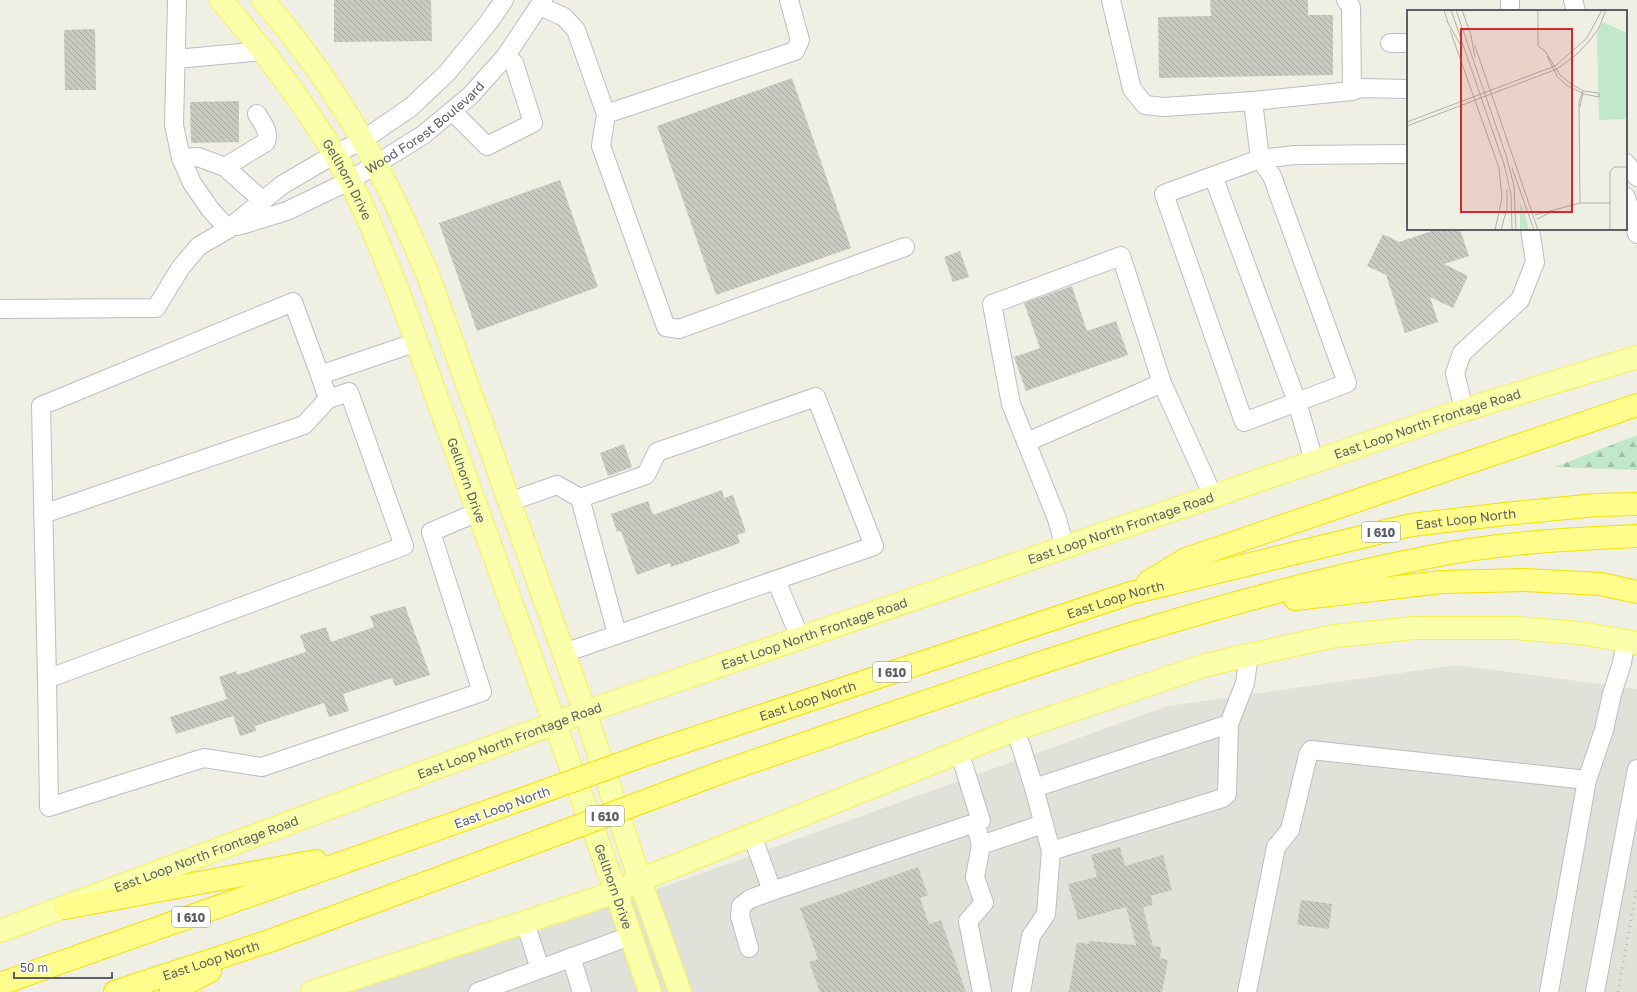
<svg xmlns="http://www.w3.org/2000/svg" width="1637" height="992" font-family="'Golos Text',sans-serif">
  <defs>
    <pattern id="forest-firs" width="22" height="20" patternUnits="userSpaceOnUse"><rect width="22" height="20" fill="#c0e8c9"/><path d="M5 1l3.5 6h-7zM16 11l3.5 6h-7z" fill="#9fbfa7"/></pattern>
    <pattern id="building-back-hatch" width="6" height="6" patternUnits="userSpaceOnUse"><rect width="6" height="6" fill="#cacac1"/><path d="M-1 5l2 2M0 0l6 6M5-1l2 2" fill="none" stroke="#a7a7a1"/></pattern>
  </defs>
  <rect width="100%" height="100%" fill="#efefe4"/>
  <path fill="#e0e1d9" d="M1456,665l181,24v303h-1286l226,-74 591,-212z"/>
  <path fill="url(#forest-firs)" d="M1637,435v35l-82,-3z"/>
  <g fill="url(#building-back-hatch)">
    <path d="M334,0h97l1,41 -98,1z"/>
    <path d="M1210,0h98v15h25v60l-174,3 -1,-61 53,-1z"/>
    <path d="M95,29l1,61h-31l-1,-60z"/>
    <path d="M792,78l59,170 -135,47 -59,-169z"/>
    <path d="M239,101v41l-48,1 -1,-41z"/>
    <path d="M560,180l38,107 -121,44 -38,-108z"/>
    <path d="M1438,229h22l9,27 -25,8 24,12 -15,32 -23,-11 8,25 -33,11 -19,-58 -19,-9 16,-32 16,8z"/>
    <path d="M960,251l9,26 -16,5 -9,-25z"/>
    <path d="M1072,286l15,45 29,-10 12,34 -102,36 -12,-34 26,-9 -16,-45z"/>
    <path d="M624,444l8,23 -24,9 -8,-23z"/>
    <path d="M722,490l2,8 9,-3 13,37 -9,3 3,8 -69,24 -1,-4 -33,12 -16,-44 -4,1 -6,-18 37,-13 5,14z"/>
    <path d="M405,606l25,69 -35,11 -3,-8 -49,16 6,17 -20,6 -5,-14 -69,23 1,5 -16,5 -7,-20 -57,18 -6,-17 57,-18 -8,-22 17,-6 1,4 69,-23 -6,-17 26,-8 5,15 43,-15 -4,-11z"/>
    <path d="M1120,847l5,19 38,-11 9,35 -21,6 2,9 -10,2 10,39 8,1 -1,11 8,2 -6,32h-93l8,-50 11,2 1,-3 47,4 -10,-38 -48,13 -10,-36 29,-7 -6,-22z"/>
    <path d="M918,867l10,28 -8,3 9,26 12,-4 25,72h-146l-11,-30 9,-3 -18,-51z"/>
    <path d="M1301,900l31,4 -3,25 -32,-4z"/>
  </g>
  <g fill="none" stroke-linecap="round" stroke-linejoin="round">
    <defs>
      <g id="minor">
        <path d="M177,0l-3,125 7,33 11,25 18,26 18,20"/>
        <path d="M1111,0l21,89 13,16 19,2 89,-6 7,58 35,-4 113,-1"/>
        <path d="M1510,0v11"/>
        <path d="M1573,0l3,11"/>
        <path d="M540,6l24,11 12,13 30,84 189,-63 5,-11 -11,-40"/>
        <path d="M1390,43h18"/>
        <path d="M176,59l87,-8"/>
        <path d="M1352,91l9,-3 47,1"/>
        <path d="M1253,101l99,-10 -1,-84 -5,-7"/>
        <path d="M452,111l35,35 46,-23 -19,-60 -9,-6"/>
        <path d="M606,114l-5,32 65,181 13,2 226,-82"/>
        <path d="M181,158l17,-1 27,10 38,34"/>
        <path d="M1626,163l11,14"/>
        <path d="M225,167l41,-25c4,-11 -4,-19 -9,-28"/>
        <path d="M1213,176l84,226 50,-19 -75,-207 -12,-17 -96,35 80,228 53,-20 17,59"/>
        <path d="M1626,197l11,37"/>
        <path id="s1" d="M238,226l49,-15 62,-30 74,-46 47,-39 35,-39 38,-57"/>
        <path d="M0,309l156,-1 25,-41 18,-21 29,-17 54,-44 53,-31 28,-14 48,-33 36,-34 41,-50 16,-23"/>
        <path d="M320,375l8,24 21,-7 55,154 -357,133 2,128 155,-49 58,9 220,-75 -51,-160 47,-20"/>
        <path d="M1464,410l-9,-37 7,-20 58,-53 15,-38 -5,-33"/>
        <path d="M1027,442l135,-59"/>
        <path d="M580,498l37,136"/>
        <path d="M509,502l48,-17 23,13 66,-23 11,-23 159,-55 58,149 -310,107"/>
        <path d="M43,514l261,-89 24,-26"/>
        <path d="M1065,547l-8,-28 -46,-115 -19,-100 129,-48 41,127 51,113"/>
        <path d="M776,580l24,58"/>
        <path d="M47,679l-6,-273 252,-104 27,73 97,-33"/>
        <path d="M1014,730l7,16 13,42 17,63 -5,63 -15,22 -10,56"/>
        <path d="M1034,788l195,-64 16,-41 4,-28"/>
        <path d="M978,833l3,12 62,-21"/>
        <path d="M752,835l20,56 209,-70 -22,-70"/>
        <path d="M981,845l-6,32 9,26 -16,18 14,71"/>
        <path d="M1051,851l172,-53 4,-4 2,-70"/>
        <path d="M525,922l15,47"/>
        <path d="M749,948l-9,-32 1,-10 9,-7 22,-8"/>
        <path d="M571,957l11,35"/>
        <path d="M478,992l152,-56"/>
        <path d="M1247,992l29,-145 14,-17 18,-75 3,-5 276,30"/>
        <path d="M1549,992l38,-212 17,-50 8,-36 10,-31 4,-23"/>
        <path d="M1595,992l42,-223"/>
      </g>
      <g id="major">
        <path id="s2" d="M221,0c41,48 80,99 113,153 27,44 48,98 67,146l215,593 34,100"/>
        <path d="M263,0c37,43 72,92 100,141 25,43 45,89 65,134l157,437 55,168 40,112"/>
        <path id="s3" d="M0,931l585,-219 879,-302 173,-53"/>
        <path d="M312,992l304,-100 24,-12 374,-150 192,-65 43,-10 86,-19 78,-8h102l65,5 57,10"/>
      </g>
      <g id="highway">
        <path d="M1148,582l38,-23 451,-154"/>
        <path d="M1295,599l147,-17 83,-2 76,4 36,8"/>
        <path id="s4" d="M653,752l478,-159 280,-68 94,-11 91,-9 41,-1"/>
        <path d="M669,792l56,-21c232,-79 463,-167 704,-214 68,-14 139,-18 208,-21"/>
        <path d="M65,908l251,-47"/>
        <path d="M0,984l528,-187"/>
        <path id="s5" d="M115,992l157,-52 269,-100"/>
        <path d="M171,992l39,-21"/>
      </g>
    </defs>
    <use href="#minor" stroke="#bcbdc4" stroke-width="20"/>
    <use href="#major" stroke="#f8f055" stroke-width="24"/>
    <use href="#highway" stroke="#f4e000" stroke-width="24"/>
    <use href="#minor" stroke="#fff" stroke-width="18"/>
    <use href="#major" stroke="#f9ffaa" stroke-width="22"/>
    <use href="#highway" stroke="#fffd8c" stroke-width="22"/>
    <path stroke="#b7b7b9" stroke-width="3" stroke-dasharray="1 5" stroke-linecap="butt" d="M1618,992l19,-106"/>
    <defs>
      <g id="highway-bridge">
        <path d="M528,797l125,-45"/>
        <path d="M541,840l128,-48"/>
      </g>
    </defs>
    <use href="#highway-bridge" stroke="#f4e000" stroke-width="24" stroke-linecap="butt"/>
    <use href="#highway-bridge" stroke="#fffd8c" stroke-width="22"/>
  </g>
  <g text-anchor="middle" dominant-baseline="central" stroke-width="3" stroke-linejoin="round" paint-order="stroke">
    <g fill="#fff" stroke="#8d8e94" stroke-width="1">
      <rect x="1362" y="522" width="38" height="20" rx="3"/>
      <rect x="873" y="662" width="38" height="20" rx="3"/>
      <rect x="586" y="806" width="38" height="20" rx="3"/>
      <rect x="172" y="907" width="38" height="20" rx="3"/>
    </g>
    <g font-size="12" font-weight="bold" fill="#5c5e66">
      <text x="1381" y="532">I 610</text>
      <text x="892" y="672">I 610</text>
      <text x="605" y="816">I 610</text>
      <text x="191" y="917">I 610</text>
    </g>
    <g font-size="13" fill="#5c5e66" stroke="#fff">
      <text stroke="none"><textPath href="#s1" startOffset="213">Wood Forest Boulevard</textPath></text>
      <text stroke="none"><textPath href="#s2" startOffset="220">Gellhorn Drive</textPath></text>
      <text stroke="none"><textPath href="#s3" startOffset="1515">East Loop North Frontage Road</textPath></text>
      <text stroke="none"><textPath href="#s2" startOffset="544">Gellhorn Drive</textPath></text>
      <text stroke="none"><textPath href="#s4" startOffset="847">East Loop North</textPath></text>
      <text stroke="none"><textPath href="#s3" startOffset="1191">East Loop North Frontage Road</textPath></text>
      <text stroke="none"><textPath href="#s4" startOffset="487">East Loop North</textPath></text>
      <text stroke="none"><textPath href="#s3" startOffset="867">East Loop North Frontage Road</textPath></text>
      <text stroke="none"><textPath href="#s4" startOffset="163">East Loop North</textPath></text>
      <text stroke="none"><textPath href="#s3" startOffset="544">East Loop North Frontage Road</textPath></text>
      <text transform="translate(502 807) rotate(-20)">East Loop North</text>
      <text stroke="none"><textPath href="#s3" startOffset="220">East Loop North Frontage Road</textPath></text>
      <text stroke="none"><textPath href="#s2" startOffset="976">Gellhorn Drive</textPath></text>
      <text stroke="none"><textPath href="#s5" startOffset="101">East Loop North</textPath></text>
    </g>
  </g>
  <g transform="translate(1407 10)">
    <rect width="220" height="220" fill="#efefe4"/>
    <path d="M196,12l24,11v86l-28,1 -2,-87zM113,192l5,12 4,16h-9z" fill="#c0e8c9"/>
    <path fill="none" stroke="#b0b1ae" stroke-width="1" d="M37,0l4,13M44,0l53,154 7,30 1,36M49,0l50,145 8,31 2,44M55,0l10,28M131,0v36l7,5 15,24 10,8 13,8 16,2M40,11l13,23M43,20l49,138 3,30 -7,32M64,26l4,21M68,36l63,184M140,46l10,20 9,9 18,9 15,3v-4M173,97l3,-14M0,112l148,-56 32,-28 15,-28M0,116l150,-57 19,-14 14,-15 9,-12 7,-18M105,158l22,62M173,193l-1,-101 4,-11M128,205l45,-12h30M130,209l16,-8M94,220l6,-22v-19M203,220v-58l4,-5h13"/>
    <path fill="#d62828" fill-opacity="0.15" stroke="#d62828" stroke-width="2" d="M54,19h111v183h-111z"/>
    <rect width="220" height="220" fill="none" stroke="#5c5e66" stroke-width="2"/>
  </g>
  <path d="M14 972v6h98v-6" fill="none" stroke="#5c5e66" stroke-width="2"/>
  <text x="20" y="972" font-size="12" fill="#5c5e66" stroke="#ffffff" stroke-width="3" paint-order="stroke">50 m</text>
</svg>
